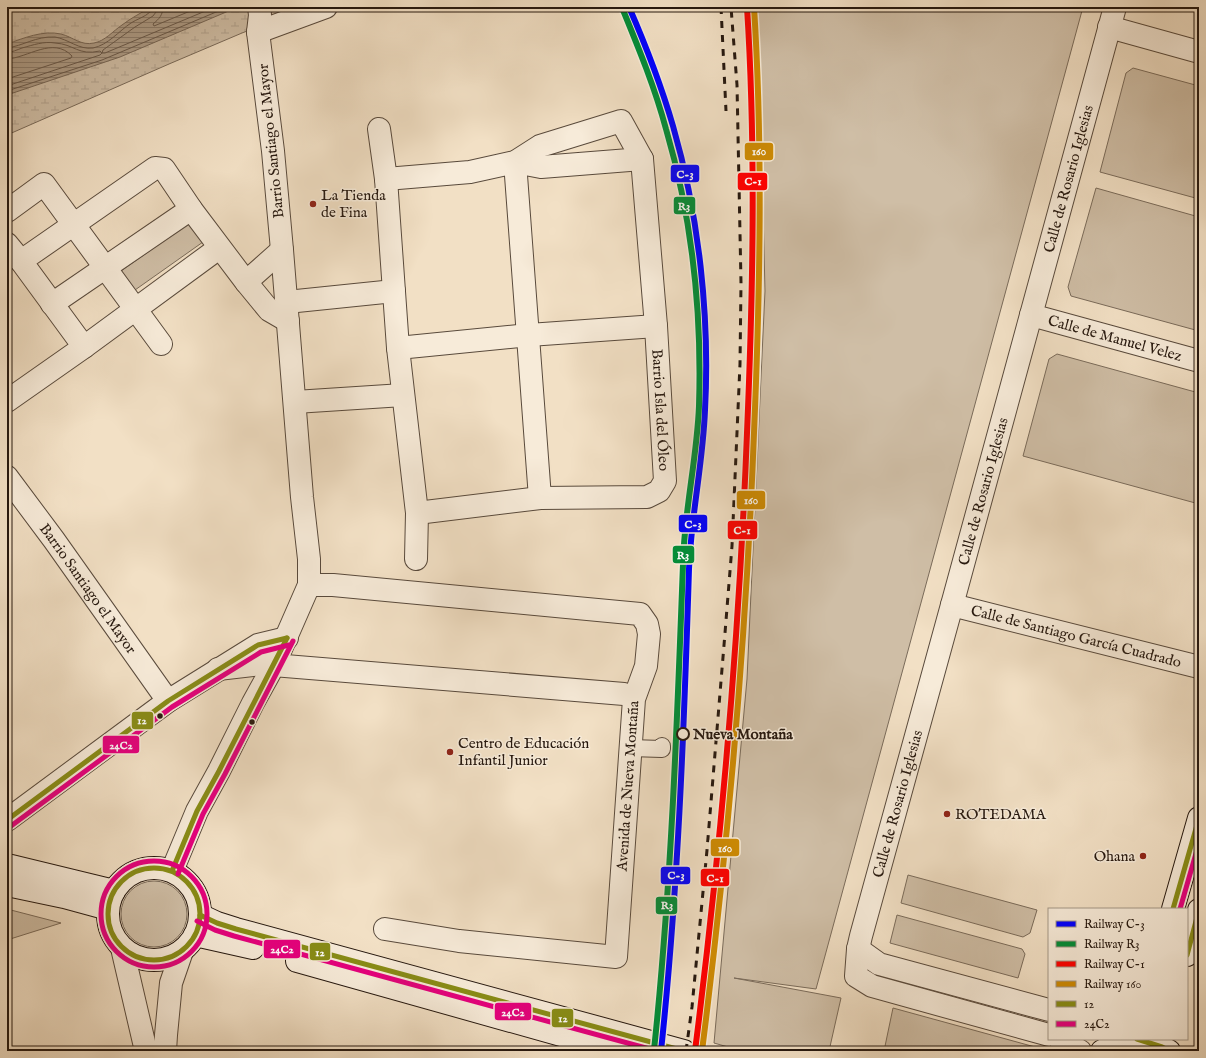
<svg xmlns="http://www.w3.org/2000/svg" width="1206" height="1058" font-family="'IM FELL English',serif">
  <defs>
    <pattern id="wetland-marsh" width="20" height="14" patternUnits="userSpaceOnUse"><rect width="20" height="14" fill="#cfbea6"/><path d="M1 5h8M5 5V1M11 12h8M15 12V8" fill="none" stroke="#b2a38e"/></pattern>
    <pattern id="water-rules" width="6" height="5" patternUnits="userSpaceOnUse"><rect width="6" height="5" fill="#ad9c87"/><path d="M0 2.5h6" fill="none" stroke="#8d7e6d"/></pattern>
  </defs>
  <rect width="100%" height="100%" fill="#f2e0c5"/>
  <filter id="stains"><feTurbulence type="fractalNoise" baseFrequency=".005" numOctaves="4"/><feColorMatrix values="0 0 0 0 .2 0 0 0 0 .09 0 0 0 0 .02 0 0 0 .5 -.17"/></filter>
  <radialGradient id="worn" r=".72"><stop offset=".6" stop-color="#630" stop-opacity="0"/><stop offset="1" stop-color="#630" stop-opacity=".3"/></radialGradient>
  <g fill="#cfbea6" stroke="#7a6b5a">
    <path d="M758,7h325l-267,982 -82,-11 107,20 -12,53h-87l-28,-8 33,-364 18,-388z"/>
    <path d="M1133,68l66,18v113l-99,-27 26,-99z"/>
    <path d="M1096,188l103,29v114l-128,-35 -3,-9z"/>
    <path d="M189,223l14,19 -68,48 -14,-19z"/>
    <path d="M1057,354l142,39v111l-176,-48 26,-97z"/>
    <path d="M908,875l129,35 -7,23 -7,4 -122,-34z"/>
    <circle cx="154" cy="914" r="33"/>
    <path d="M7,909l54,14 -54,17z"/>
    <path d="M897,915l125,34 3,5 -7,24 -128,-35z"/>
    <path d="M893,1008l153,42 1,1h-163z"/>
  </g>
  <path fill="url(#wetland-marsh)" stroke="#7a6b5a" d="M7,7h303l-68,26 -73,31 -162,71z"/>
  <path fill="url(#water-rules)" stroke="#776757" d="M151,7h87l-118,50 -113,38v-51c17,-6 36,-14 54,-10 12,3 20,12 33,9 11,-2 19,-12 28,-18 9,-7 19,-12 29,-18z"/>
  <g fill="none" stroke-linecap="round" stroke-linejoin="round">
    <g stroke="#6a5a4b" stroke-width="1">
      <path d="M157,7l-1,5 -3,4 -18,11 -32,23 -1,3h3l110,-46"/>
      <path d="M163,7c0,8 -4,12 -10,17l1,2 46,-19"/>
      <path d="M7,48c16,-2 29,-12 48,-11 13,2 24,13 38,11 15,-3 26,-17 38,-25 6,-4 14,-6 19,-11 3,-2 2,-2 2,-5"/>
      <path d="M7,53c5,-1 10,-3 15,-5 11,-3 22,-7 33,-5 19,1 23,13 45,8l2,2 -2,2 -93,31"/>
      <path d="M7,59c21,-1 46,-23 65,-3l-1,2 -64,21"/>
      <path d="M7,91l95,-31 126,-53"/>
    </g>
    <defs>
      <path id="pedestrian" d="M630,748l32,1v-3"/>
      <g id="minor">
        <path d="M1109,27l90,25"/>
        <path d="M258,32l68,-25"/>
        <path d="M379,129l7,50 12,169 19,165 -1,46"/>
        <path id="s1" d="M386,179l84,-7 45,-10 25,-16 81,-25 21,38 14,167 9,155 -6,10 -12,6 -107,1 -123,15"/>
        <path d="M7,211l37,-27 117,160"/>
        <path d="M7,244l14,17"/>
        <path d="M246,282l36,-32"/>
        <path d="M287,302l107,-11"/>
        <path d="M52,304l139,-95"/>
        <path id="s2" d="M1031,315l168,46"/>
        <path d="M84,347l-63,-86 134,-93 9,1 27,40 55,73 23,28 19,11"/>
        <path d="M398,348l131,-13 127,-9"/>
        <path d="M7,401l77,-54 135,-99"/>
        <path d="M295,402l108,-7"/>
        <path id="s3" d="M7,477l47,63 114,161"/>
        <path d="M540,498l-25,-336 26,5 101,-8"/>
        <path d="M309,585h24l307,29 7,10 2,10 -3,32 -12,33 -18,258 -157,-16 -74,-12"/>
        <path id="s4" d="M952,605l247,62"/>
        <path d="M218,669l43,-5 363,30"/>
        <path d="M7,820l161,-119 90,-56 29,-7"/>
        <path d="M172,871l25,-60 22,-40 34,-68 21,-38 35,-80v-26l-7,-62 -20,-247 -9,-99 -15,-119 2,-17 -1,-8"/>
        <path d="M122,948l24,103"/>
        <path d="M858,949l21,15 170,46"/>
        <path id="s5" d="M1049,1035l-177,-49 -16,-10 2,-27 3,-13 91,-331 163,-598"/>
        <path d="M1060,1039l20,12"/>
        <path d="M165,1051l1,-16 5,-52 11,-32"/>
      </g>
      <g id="secondary">
        <path d="M7,865l107,26"/>
        <circle cx="154" cy="914" r="46"/>
        <path d="M7,885l57,12 44,12"/>
        <path d="M1173,909l26,-91"/>
        <path d="M200,915l17,8 19,6 448,122"/>
        <path d="M195,935l58,13"/>
        <path d="M1187,955l12,-45"/>
        <path d="M297,961l321,90"/>
        <path d="M1137,1039l25,8 7,4"/>
        <path d="M1102,1051l25,-12"/>
      </g>
    </defs>
    <use href="#pedestrian" stroke="#594a3c" stroke-width="18"/>
    <use href="#minor" stroke="#594a3c" stroke-width="24"/>
    <use href="#secondary" stroke="#26180f" stroke-width="24"/>
    <use href="#pedestrian" stroke="#f7ebd9" stroke-width="16"/>
    <use href="#minor" stroke="#f7ebd9" stroke-width="22"/>
    <use href="#secondary" stroke="#f7ebd9" stroke-width="22"/>
    <g stroke="#26180f" stroke-width="3" stroke-dasharray="7 7" stroke-linecap="butt">
      <path d="M721,7l5,104"/>
      <path d="M686,1051l6,-44 15,-157 18,-217 7,-87 8,-182 1,-81 -4,-198 -6,-78"/>
    </g>
    <defs>
      <g id="bus-1">
        <path d="M7,820l161,-119 90,-56 29,-7"/>
        <circle cx="154" cy="914" r="46"/>
        <path d="M172,871l25,-60 22,-40 68,-133"/>
        <path d="M1173,909l26,-91"/>
        <path d="M200,915l17,8 19,6 448,122"/>
        <path d="M1187,955l12,-45"/>
        <path d="M1137,1039l25,8 7,4"/>
      </g>
      <g id="bus-2">
        <path d="M11,826l161,-119 89,-55 28,-7"/>
        <circle cx="154" cy="914" r="53"/>
        <path d="M178,874l25,-60 22,-40 68,-133"/>
        <path d="M1180,909l19,-66"/>
        <path d="M197,921l18,9 19,6 423,115"/>
      </g>
    </defs>
    <use href="#bus-1" stroke="#f7ebd9" stroke-width="8"/>
    <use href="#bus-2" stroke="#f7ebd9" stroke-width="8"/>
    <use href="#bus-1" stroke="#888c16" stroke-width="5"/>
    <use href="#bus-2" stroke="#e5007d" stroke-width="5"/>
    <defs>
      <path id="rail-1" d="M629,7c17,39 32,78 44,119 26,90 37,191 32,284 -2,53 -14,106 -16,159 -5,161 -11,322 -28,482"/>
      <path id="rail-2" d="M623,10c16,39 32,78 43,119 26,89 36,185 33,277 -2,53 -15,105 -16,158 -6,162 -12,325 -29,486"/>
      <path id="rail-3" d="M695,1051c26,-205 44,-411 52,-618 6,-142 9,-284 0,-426"/>
      <path id="rail-4" d="M702,1051c26,-205 44,-411 52,-618 6,-142 9,-284 0,-426"/>
    </defs>
    <use href="#rail-1" stroke="#f7ebd9" stroke-width="9"/>
    <use href="#rail-2" stroke="#f7ebd9" stroke-width="9"/>
    <use href="#rail-3" stroke="#f7ebd9" stroke-width="9"/>
    <use href="#rail-4" stroke="#f7ebd9" stroke-width="9"/>
    <use href="#rail-1" stroke="#00f" stroke-width="6"/>
    <use href="#rail-2" stroke="#028d38" stroke-width="6"/>
    <use href="#rail-3" stroke="#f00" stroke-width="6"/>
    <use href="#rail-4" stroke="#cd8a03" stroke-width="6"/>
  </g>
  <g fill="#8f2418" stroke="#f7ebd9" stroke-width="1.5">
    <circle cx="313" cy="204" r="4"/>
    <circle cx="450" cy="752" r="4"/>
    <circle cx="947" cy="814" r="4"/>
    <circle cx="1143" cy="856" r="4"/>
  </g>
  <g fill="#26180f" stroke="#f7ebd9" stroke-width="1.5">
    <circle cx="160" cy="716" r="3.5"/>
    <circle cx="252" cy="722" r="3.5"/>
  </g>
  <circle fill="#f7ebd9" stroke="#26180f" stroke-width="2" cx="683" cy="734" r="6"/>
  <g text-anchor="middle" dominant-baseline="central" stroke-width="3" stroke-linejoin="round" paint-order="stroke">
    <g font-size="15" fill="#26180f" stroke="#f7ebd9">
      <text transform="translate(271 141) rotate(-96)">Barrio Santiago el Mayor</text>
      <text stroke="none"><textPath href="#s5" startOffset="1028">Calle de Rosario Iglesias</textPath></text>
      <text stroke="none"><textPath href="#s2" startOffset="87">Calle de Manuel Velez</textPath></text>
      <text stroke="none"><textPath href="#s1" startOffset="540">Barrio Isla del Óleo</textPath></text>
      <text stroke="none"><textPath href="#s5" startOffset="704">Calle de Rosario Iglesias</textPath></text>
      <text stroke="none"><textPath href="#s3" startOffset="138">Barrio Santiago el Mayor</textPath></text>
      <text stroke="none"><textPath href="#s4" startOffset="128">Calle de Santiago García Cuadrado</textPath></text>
      <text transform="translate(628 786) rotate(-86)">Avenida de Nueva Montaña</text>
      <text stroke="none"><textPath href="#s5" startOffset="380">Calle de Rosario Iglesias</textPath></text>
    </g>
    <g font-size="15" fill="#26180f" stroke="#f7ebd9" text-anchor="start">
      <text x="321" y="195">La Tienda<tspan x="321" dy="17">de Fina</tspan></text>
      <text x="458" y="743">Centro de Educación<tspan x="458" dy="17">Infantil Junior</tspan></text>
      <text x="955" y="814">ROTEDAMA</text>
      <text x="1135" y="856" text-anchor="end">Ohana</text>
    </g>
    <g font-size="15" font-weight="bold" fill="#26180f" stroke="#f7ebd9" text-anchor="start">
      <text x="693" y="734">Nueva Montaña</text>
    </g>
  </g>
  <g stroke="#f7ebd9" stroke-width="1.5">
    <rect x="744" y="142" width="30" height="19" rx="4" fill="#cd8a03"/>
    <rect x="670" y="164" width="30" height="19" rx="4" fill="#00f"/>
    <rect x="737" y="172" width="31" height="19" rx="4" fill="#f00"/>
    <rect x="673" y="196" width="23" height="19" rx="4" fill="#028d38"/>
    <rect x="736" y="490" width="30" height="20" rx="4" fill="#cd8a03"/>
    <rect x="678" y="514" width="30" height="19" rx="4" fill="#00f"/>
    <rect x="727" y="520" width="31" height="20" rx="4" fill="#f00"/>
    <rect x="672" y="545" width="23" height="19" rx="4" fill="#028d38"/>
    <rect x="131" y="711" width="23" height="19" rx="4" fill="#888c16"/>
    <rect x="102" y="735" width="38" height="19" rx="4" fill="#e5007d"/>
    <rect x="710" y="838" width="30" height="19" rx="4" fill="#cd8a03"/>
    <rect x="660" y="866" width="31" height="19" rx="4" fill="#00f"/>
    <rect x="700" y="868" width="30" height="19" rx="4" fill="#f00"/>
    <rect x="655" y="896" width="23" height="19" rx="4" fill="#028d38"/>
    <rect x="263" y="939" width="38" height="20" rx="4" fill="#e5007d"/>
    <rect x="309" y="942" width="22" height="19" rx="4" fill="#888c16"/>
    <rect x="494" y="1002" width="38" height="19" rx="4" fill="#e5007d"/>
    <rect x="551" y="1008" width="23" height="20" rx="4" fill="#888c16"/>
  </g>
  <g font-size="11" text-anchor="middle" font-weight="bold" fill="#fff">
    <text x="759" y="155">160</text>
    <text x="685" y="178">C-3</text>
    <text x="753" y="185">C-1</text>
    <text x="684" y="210">R3</text>
    <text x="751" y="504">160</text>
    <text x="693" y="528">C-3</text>
    <text x="742" y="534">C-1</text>
    <text x="683" y="559">R3</text>
    <text x="142" y="724">12</text>
    <text x="121" y="749">24C2</text>
    <text x="725" y="852">160</text>
    <text x="676" y="879">C-3</text>
    <text x="715" y="882">C-1</text>
    <text x="667" y="909">R3</text>
    <text x="282" y="953">24C2</text>
    <text x="320" y="956">12</text>
    <text x="513" y="1016">24C2</text>
    <text x="563" y="1022">12</text>
  </g>
  <rect width="1206" height="1058" fill="none" stroke="#f2e0c5" stroke-width="24"/>
  <rect x="8" y="8" width="1190" height="1042" fill="none" stroke="#26180f" stroke-width="2"/>
  <rect x="12" y="12" width="1182" height="1034" fill="none" stroke="#26180f"/>
  <rect x="1048" y="908" width="140" height="132" fill="#f7ebd9" stroke="#a39788"/>
  <rect x="1056" y="921" width="20" height="6" fill="#0000ff" stroke="#a39788"/>
  <text x="1084" y="928" font-size="12" fill="#26180f">Railway C-3</text>
  <rect x="1056" y="941" width="20" height="6" fill="#028d38" stroke="#a39788"/>
  <text x="1084" y="948" font-size="12" fill="#26180f">Railway R3</text>
  <rect x="1056" y="961" width="20" height="6" fill="#ff0000" stroke="#a39788"/>
  <text x="1084" y="968" font-size="12" fill="#26180f">Railway C-1</text>
  <rect x="1056" y="981" width="20" height="6" fill="#cd8a03" stroke="#a39788"/>
  <text x="1084" y="988" font-size="12" fill="#26180f">Railway 160</text>
  <rect x="1056" y="1001" width="20" height="6" fill="#888c16" stroke="#a39788"/>
  <text x="1084" y="1008" font-size="12" fill="#26180f">12</text>
  <rect x="1056" y="1021" width="20" height="6" fill="#e5007d" stroke="#a39788"/>
  <text x="1084" y="1028" font-size="12" fill="#26180f">24C2</text>
  <rect width="100%" height="100%" filter="url(#stains)"/>
  <rect width="100%" height="100%" fill="url(#worn)"/>
</svg>
